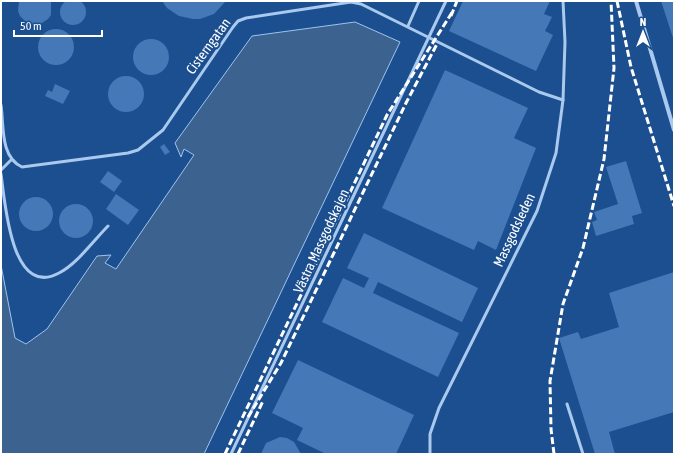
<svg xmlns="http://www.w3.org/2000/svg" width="675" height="455" font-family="'Asap Condensed',sans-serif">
  <rect width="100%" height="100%" fill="#1b4f8f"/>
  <path fill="#3c6290" stroke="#9cc4f0" d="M355,22l45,20 -196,412h-203v-189l14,73 11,6 21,-15 50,-73 14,-1 -6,8 11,6 78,-114 -10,-6 -3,8 -6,-14 77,-107z"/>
  <g fill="#4478b7">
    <circle cx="73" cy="12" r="13"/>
    <path d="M19,1h32v14l-3,4 -9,6 -11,-1 -8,-8 -2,-5z"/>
    <path d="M162,1h64l-12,13 -14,5h-7l-14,-3 -12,-8z"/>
    <path d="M463,1h87l-6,13 8,3 -7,14 8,4 -17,36 -87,-40z"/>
    <path d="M661,1h13v40z"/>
    <circle cx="56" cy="47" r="18"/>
    <circle cx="151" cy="57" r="18"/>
    <path d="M445,70l83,38 -14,30 22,10 -40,102 -18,-9 -4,9 -92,-42z"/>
    <circle cx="126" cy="94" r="18"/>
    <path d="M55,84l15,7 -7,13 -18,-8 3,-6 4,2z"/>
    <path d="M164,144l6,8 -5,3 -5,-8z"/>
    <path d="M626,161l16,52 -10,3 2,8 -38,12 -4,-14 5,-2 -3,-8 24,-8 -12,-37z"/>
    <path d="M108,171l14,10 -8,11 -14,-10z"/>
    <path d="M116,194l23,16 -11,15 -22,-16z"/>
    <circle cx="36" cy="214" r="17"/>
    <circle cx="76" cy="221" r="17"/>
    <path d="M364,233l114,55 -16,34 -84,-40 -5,11 86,40 -21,44 -116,-55 21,-44 21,10 5,-10 -22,-10z"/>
    <path d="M674,272v140l-65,20 6,22h-20l-36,-116 19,-6 3,7 38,-12 -10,-34z"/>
    <path d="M298,360l116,55 -18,39h-70l-29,-14 6,-12 -31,-15z"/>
    <path d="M280,437l7,1 7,4 7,12h-40l5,-11z"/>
  </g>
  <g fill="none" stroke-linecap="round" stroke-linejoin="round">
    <g stroke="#a9c9ee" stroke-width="3">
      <path d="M408,26l11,-25"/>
      <path d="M1,105c3,21 -1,52 21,62l106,-14 10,-3 25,-20 70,-103 5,-6 8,-3 105,-16 10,2 178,88 24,8"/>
      <path d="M1,170l10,-10"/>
      <path d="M1,174c4,28 10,125 58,99 18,-9 35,-33 49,-47"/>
      <path d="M567,404l16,50"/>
      <path d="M231,454l215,-453"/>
      <path d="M430,454v-20l9,-26 98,-197 19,-58 7,-53 2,-58 -2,-41"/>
    </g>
    <path stroke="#a9c9ee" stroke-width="4" d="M636,1l38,129"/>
    <g stroke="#fff" stroke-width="3" stroke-dasharray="7 3" stroke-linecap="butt">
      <path d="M617,1l14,66 43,139"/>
      <path d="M451,16l6,-15"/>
      <path d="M248,417l33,-54 125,-260 31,-59"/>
      <path d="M225,454l162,-339 66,-104"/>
      <path d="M238,454l25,-53"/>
      <path d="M554,454l-3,-25 -1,-48 13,-77 20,-56 21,-89 10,-91 -3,-67"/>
    </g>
  </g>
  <g text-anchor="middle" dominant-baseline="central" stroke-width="4" stroke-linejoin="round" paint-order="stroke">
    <g font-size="14" fill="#fff" stroke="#1b4f8f">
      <text transform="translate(208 46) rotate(-54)">Cisterngatan</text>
      <text transform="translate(514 230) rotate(-65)">Massgodsleden</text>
      <text transform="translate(321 241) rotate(-65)">Västra Massgodskajen</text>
    </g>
  </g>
  <rect width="675" height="455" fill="none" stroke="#ffffff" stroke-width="4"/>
  <g transform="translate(643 32)" stroke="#1b4f8f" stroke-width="3" paint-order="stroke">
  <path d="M0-3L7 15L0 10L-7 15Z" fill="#ffffff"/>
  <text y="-6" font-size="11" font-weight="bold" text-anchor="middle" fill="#ffffff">N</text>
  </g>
  <path d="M14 30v6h88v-6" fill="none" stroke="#ffffff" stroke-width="2"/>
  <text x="20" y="30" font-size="12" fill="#ffffff" stroke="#1b4f8f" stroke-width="3" paint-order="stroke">50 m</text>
</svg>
